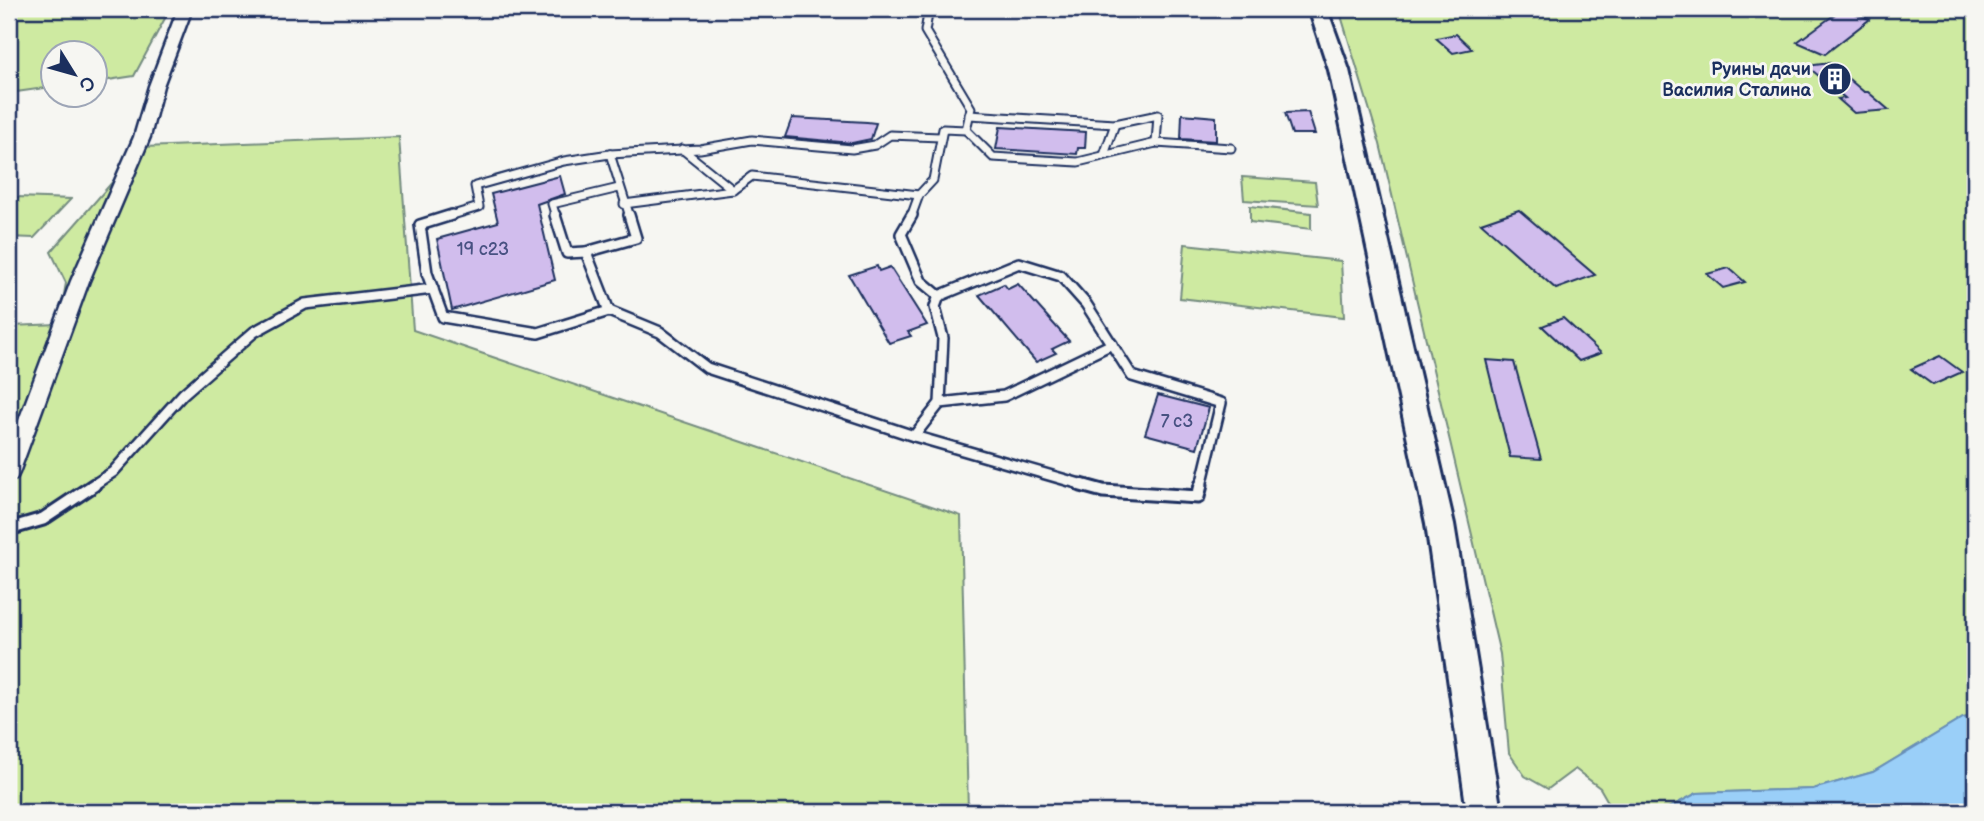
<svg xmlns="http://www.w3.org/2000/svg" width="1984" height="821" font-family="'Balsamiq Sans',sans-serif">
  <rect width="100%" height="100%" fill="#f6f6f2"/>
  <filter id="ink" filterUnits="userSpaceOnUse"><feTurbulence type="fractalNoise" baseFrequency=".0143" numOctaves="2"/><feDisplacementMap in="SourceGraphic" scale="14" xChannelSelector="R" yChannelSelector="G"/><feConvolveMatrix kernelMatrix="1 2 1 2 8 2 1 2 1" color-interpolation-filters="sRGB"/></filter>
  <g filter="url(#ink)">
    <g fill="#ceeaa1" stroke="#748c80" stroke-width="2">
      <path d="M9,9h161l-36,67 -39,6 -1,-30h-42v35l-43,6z"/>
      <path d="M1339,9h636v707l-12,2 -90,54 -60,17 -116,4 -36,19h-55l5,-5 -11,-19 -25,-19 -27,20 -23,-13 -16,-23 -9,-99 -120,-510z"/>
      <path d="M399,137l14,193 548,186 7,296h-959v-517l2,31 48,-2 7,-41 -15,-31 92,-105z"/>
      <path d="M1242,177l73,5 3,23 -74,-5z"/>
      <path d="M17,197l54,2 -37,39 -25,-1v-32z"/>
      <path d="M1250,206l61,7v16l-61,-7z"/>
      <path d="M1185,244l156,17 3,56 -164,-19z"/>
    </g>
    <path fill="#9acff8" stroke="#678fba" stroke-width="2" d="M1975,716v96h-314l36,-19 116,-4 60,-17 90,-54z"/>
    <g fill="#d1bded" stroke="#1b2f5e" stroke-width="2">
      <path d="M1842,9l28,10 -45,35 -28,-12z"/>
      <path d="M1456,34l16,15 -19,4 -17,-15z"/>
      <path d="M1830,63l34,29h4l21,18 -35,3 -16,-14 7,-1 -38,-32z"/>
      <path d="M1308,112l7,22h-23l-7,-21z"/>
      <path d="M1182,114l34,3v24l-35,-2z"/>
      <path d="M792,118l75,4 9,1 -5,16 -19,4 -67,-6z"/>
      <path d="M1000,127l86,5 -1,16h-7l-1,6 -81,-5z"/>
      <path d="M560,176l5,18 -28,10 18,76 -103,30 -15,-71 61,-17 -7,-28z"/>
      <path d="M1519,210l76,65 -39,14 -75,-66z"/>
      <path d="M877,266l2,5 11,-4 37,58 -19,7 3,4 -22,7 -40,-68z"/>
      <path d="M1729,268l16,14 -22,6 -16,-14z"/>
      <path d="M1004,284l4,5 10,-5 51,57 -17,8 4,4 -20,9 -57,-67z"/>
      <path d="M1563,318l38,35 -22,8 -37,-35z"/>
      <path d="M1940,356l22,16 -29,13 -22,-16z"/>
      <path d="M1486,360l28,2 27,97 -31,-2z"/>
      <path d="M1158,395l51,13 -12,40 -52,-14z"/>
    </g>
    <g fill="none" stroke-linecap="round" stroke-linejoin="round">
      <defs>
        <g id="service-far2">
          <path d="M969,115l146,9 43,-9 -2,28 75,5"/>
          <path d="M966,130l27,27 85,5 78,-19"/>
          <path d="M682,149l51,41"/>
          <path d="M610,154l20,63"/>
          <path d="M610,154l90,-5 52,-9 100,9 23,-4 15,-10 50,2"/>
          <path d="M1104,155l11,-31"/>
          <path d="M624,204l109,-14 19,-14 167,19"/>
          <path d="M446,217l33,-10 -4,-21 89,-25 46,-7"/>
          <path d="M556,217l-4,-13 67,-16"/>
          <path d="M911,217l8,-22 14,-15 10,-51 23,1 5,-22 -46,-77 4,-22"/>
        </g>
        <g id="service-far1">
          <path d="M452,215l-32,10 7,48 16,44 95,16 71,-22 -23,-59 50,-14 -7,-23"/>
          <path d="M555,215l12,38 19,-1"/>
          <path d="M912,215l-11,19 20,47 18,15 80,-33 42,13 25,28 46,72 89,27 -20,83"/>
          <path d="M609,311l51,21 47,36 207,68 173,50"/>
          <path d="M940,403l64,-7 108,-52"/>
          <path d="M914,436l26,-33 3,-65 -8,-31 4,-11"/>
          <path d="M92,486l21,-14 70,-78 71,-62 51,-28 128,-15"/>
        </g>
        <g id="service">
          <path d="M1081,485l22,6 95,6 3,-12"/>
          <path d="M9,529l34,-10 51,-34"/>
        </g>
        <path id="minor" d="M178,9h14l-29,77 -13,51 -61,144 -70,192 -3,6 -7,2v-34l62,-166 63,-144 15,-51z"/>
        <path id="secondary" d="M1309,9h18l22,61 105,454 47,288h-34l-41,-288 -97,-454z"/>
      </defs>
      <use href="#service-far2" stroke="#1b2f5e" stroke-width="11"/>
      <use href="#service-far1" stroke="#1b2f5e" stroke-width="14"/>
      <use href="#service" stroke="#1b2f5e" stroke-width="17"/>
      <use href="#minor" stroke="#1b2f5e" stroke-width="5"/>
      <use href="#secondary" stroke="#1b2f5e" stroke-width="6"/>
      <use href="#service-far2" stroke="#f6f6f2" stroke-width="7"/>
      <use href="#service-far1" stroke="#f6f6f2" stroke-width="9"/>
      <use href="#service" stroke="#f6f6f2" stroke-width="11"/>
      <use href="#minor" fill="#f6f6f2" fill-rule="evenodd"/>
      <use href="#secondary" fill="#f6f6f2" fill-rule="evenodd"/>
    </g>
  </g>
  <defs>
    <symbol id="building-disc" viewBox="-11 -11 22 22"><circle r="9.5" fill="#1b2f5e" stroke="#f6f6f2"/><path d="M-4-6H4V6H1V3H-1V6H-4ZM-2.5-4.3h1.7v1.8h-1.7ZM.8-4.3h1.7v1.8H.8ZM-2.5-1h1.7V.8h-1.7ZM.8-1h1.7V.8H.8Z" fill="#fff"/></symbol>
  </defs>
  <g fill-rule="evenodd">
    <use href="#building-disc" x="1816" y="60" width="38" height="38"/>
  </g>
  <g text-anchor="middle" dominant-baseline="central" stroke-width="6" stroke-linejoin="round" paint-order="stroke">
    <g font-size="18" font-weight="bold" fill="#1b2f5e" stroke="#f6f6f2" text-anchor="end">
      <text x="1811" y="69">Руины дачи<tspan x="1811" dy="21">Василия Сталина</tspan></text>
    </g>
    <g font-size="18" fill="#485282">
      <text x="483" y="249">19 с23</text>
      <text x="1177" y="421">7 с3</text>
    </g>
  </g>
  <rect width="1984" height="821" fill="none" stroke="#f6f6f2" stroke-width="35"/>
  <rect x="18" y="18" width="1949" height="786" fill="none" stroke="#1b2f5e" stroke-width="2.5" filter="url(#ink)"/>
  <g transform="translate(74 74) rotate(127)"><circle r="33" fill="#f6f6f2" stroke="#9ea6b7" stroke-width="2"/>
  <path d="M0-5L12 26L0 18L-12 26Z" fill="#1b2f5e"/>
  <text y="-10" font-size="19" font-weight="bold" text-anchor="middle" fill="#1b2f5e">С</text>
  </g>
</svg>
